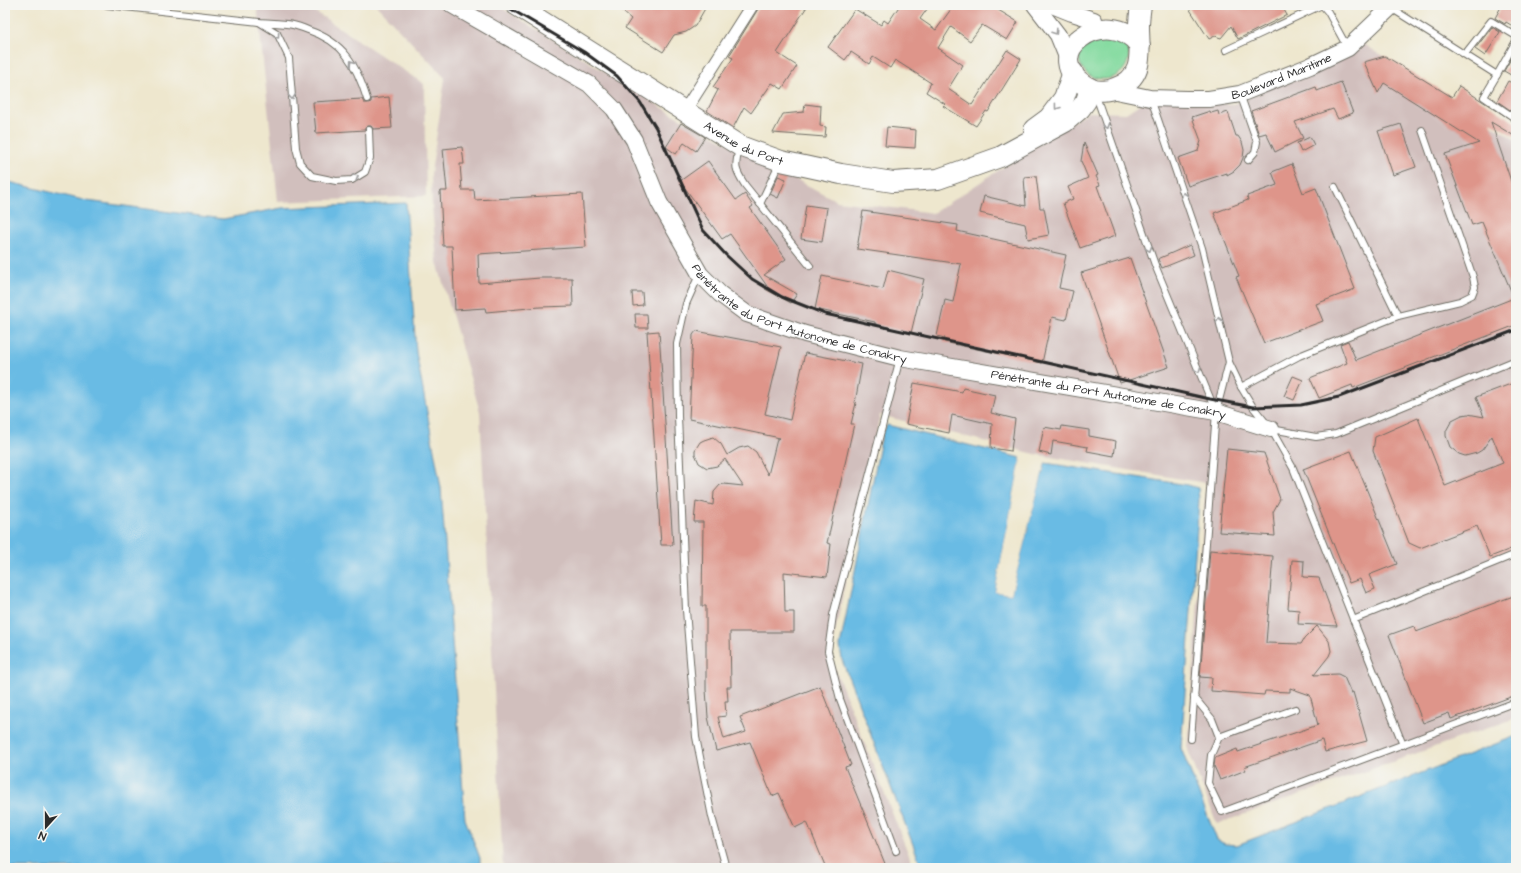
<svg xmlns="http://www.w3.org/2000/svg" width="1521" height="873" font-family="'Architects Daughter',sans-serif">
  <rect width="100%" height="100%" fill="#f6f6f2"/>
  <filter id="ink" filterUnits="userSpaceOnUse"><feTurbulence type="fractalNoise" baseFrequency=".025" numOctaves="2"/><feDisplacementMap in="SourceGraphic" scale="8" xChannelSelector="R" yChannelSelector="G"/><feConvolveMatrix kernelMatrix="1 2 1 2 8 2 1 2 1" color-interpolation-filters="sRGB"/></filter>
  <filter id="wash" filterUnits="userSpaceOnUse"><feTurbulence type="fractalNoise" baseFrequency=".012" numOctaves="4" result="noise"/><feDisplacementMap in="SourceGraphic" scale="16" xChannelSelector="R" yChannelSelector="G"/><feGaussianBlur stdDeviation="0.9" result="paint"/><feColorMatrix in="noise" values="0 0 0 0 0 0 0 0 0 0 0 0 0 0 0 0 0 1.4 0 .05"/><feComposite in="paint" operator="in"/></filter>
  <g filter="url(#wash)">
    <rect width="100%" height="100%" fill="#eee7ce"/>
    <g fill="#d1bfbd">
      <path d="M257,5h48l119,79 2,112 -148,6z"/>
      <path d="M376,5h121l179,111 161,85 96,12 155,-101 38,1 33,-22 74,14 129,-62 154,97v578l-299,106 -29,-74 18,-267 -167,-28 -159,-40 -50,241 84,212h-411l-23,-456 -43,-150 -5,-55 -1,-34 14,-95z"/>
    </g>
    <path fill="#83da9f" stroke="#578265" d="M1091,31l36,11c13,45 -50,49 -48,12 0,-4 -1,-9 1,-12 3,-4 7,-8 11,-11z"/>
    <g fill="#69bbe4" stroke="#4a7388">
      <path d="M5,181l82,20 136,18 59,-11 124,-5 10,149 25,136 24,331 15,39v10h-475z"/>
      <path d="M887,425l134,33 -26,134 16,2 34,-131 143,22 10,3 1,12 -18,248 36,92 8,4 12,1 279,-109v132h-594l-80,-208 -2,-14 42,-211z"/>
    </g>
    <path fill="#eee7ce" d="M1021,458h2v5l-4,15 -22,113 13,1 33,-129h2l-34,131 -16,-2z"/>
    <g id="blocks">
      <g fill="#de958a">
        <path d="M615,5h92l-12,21 -9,6 -12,3 -11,17 -38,-24 6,-9z"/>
        <path d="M759,5h49l-31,48 20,13 -15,23 -10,-6 -21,30 -7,-6 -11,21 -26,-17 11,-21 -5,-3 20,-29 -4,-2 29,-47z"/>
        <path d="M900,5h30l-10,14 16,11 18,-25h36l28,17 -11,18 -25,-15 -12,16 -19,-14 -13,21 25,17 -15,24 24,16 35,-55 14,9 -33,53 -2,-1 -10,15 -33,-20 2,-2 -19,-12 5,-9 -36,-23 -5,8 -17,-11 -4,7 -18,-12 -6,8 -17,-13 27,-38 26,16 3,-5 4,3z"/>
        <path d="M1187,5h94l6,10 -49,24 -7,-13 -10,12 -6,-2 -6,3z"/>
        <path d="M1502,5h14v23l-10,-6 -1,2 -10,-6z"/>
        <path d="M1492,27l8,5 -15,24 -10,-7z"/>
        <path d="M1516,50v28l-12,-7z"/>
        <path d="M1385,56l67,41 7,-11 57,37v14l-25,-15 25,74v129l-163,63 -1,-3 -33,13 -9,-20 37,-15 -7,-19 8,-3 8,19 158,-62 -32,-76 -10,3 -27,-71 34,-11 -95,-60 -6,10 -14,-31z"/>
        <path d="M1508,81l8,4v29l-19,-13z"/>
        <path d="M1341,82l12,31 -15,6 -5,-10 -38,13 8,16 -28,14 -9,-19 -7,2 -8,-24 65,-24 1,4z"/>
        <path d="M389,97l3,31 -19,1 -2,-3h-3l-3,2v2l-49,3 -3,-31 49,-3 2,4h4l3,-1v-3z"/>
        <path d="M805,104l16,2 -1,20 6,1 -1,10 -52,-4 10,-19 21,-2z"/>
        <path d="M1210,111l1,2 7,-2 1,4 9,-3 8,24h2l4,6 2,8 -1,8 -3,7 -6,6 -7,4v-2l-39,13 -10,-28 20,-7 3,-10 -9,-24z"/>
        <path d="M681,123l24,14 -9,14 -12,-8 -8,11 -10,-7z"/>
        <path d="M1401,124l15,43 -23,8 -15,-44z"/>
        <path d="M887,127l29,3 -1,18 -30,-2z"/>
        <path d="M1310,137l4,8 -13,7 -4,-9z"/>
        <path d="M1084,143l14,32 -2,1 4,9 -3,1 18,50 -35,12 -17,-45 10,-4 -5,-12 20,-9 -7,-17z"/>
        <path d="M462,147l2,17h-4l2,26h12l1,10 107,-6 4,53 -108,7 1,29 61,-5h32l1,28 -33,1 -54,5 -1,-4 -30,2 -3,-64h-9l-3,-55h7l-4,-42z"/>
        <path d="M708,161l28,39 9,-6 8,12 -3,2 36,51 -22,16 33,19 -6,9 -26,-14 2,-3 -37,-52 -8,5 -42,-58z"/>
        <path d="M1292,164l11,29 13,-5 39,101 -39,15 7,17 -59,22 -28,-66 3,-1 -25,-63 34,-13 -1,-4 30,-11 -5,-13z"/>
        <path d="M778,176l8,3 -8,19 -8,-4z"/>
        <path d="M1036,176l4,32h4l5,27 -21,4 -3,-15 -45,-11 4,-17 42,10 -2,-29z"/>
        <path d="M806,205l21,3 -5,34 -21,-3z"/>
        <path d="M863,211l95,14 -1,6 109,24 -7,33 14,3 -7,29 -14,-3 -10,46 -98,-21 1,-4 -8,-2 8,-36 8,2 8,-38 -104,-15z"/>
        <path d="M1190,245l4,10 -32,13 -4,-9z"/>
        <path d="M1130,258l39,109 -49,16 -39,-110z"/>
        <path d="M888,270l36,9 -13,54 -36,-9v-2l-60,-13 7,-33 61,13z"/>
        <path d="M632,292h10l1,13 -10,1z"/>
        <path d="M635,314h12l1,14h-12z"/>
        <path d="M659,331l14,214h-12l-14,-213z"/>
        <path d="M696,331l85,16 -16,67 25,6 15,-67 57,11 -7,39h1l-5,21h3l-27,119 4,1 -4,33 -43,-5 1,40h9v20h-64l1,55h-4l1,14h-3l1,15 -8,1 6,22 22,-7 -6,-15 80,-31 31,79 -6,2 41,99 -5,2h-55l-19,-46 -12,6 -16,-35 -7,3 -22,-54 -34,9 -8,-34 -2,-27v-84h-4l1,-84h-9l2,-21 17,4 1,-13 6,-7 4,-1 19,2 -18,-27 -8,7 -10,2 -8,-5 -4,-9v-4l5,-8 4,-2 9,-3 8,7 6,11 12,-7 9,-2 8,6 12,23 9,-36 3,-1 -91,-19 4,-84z"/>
        <path d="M1293,376l10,4 -9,20 -10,-4z"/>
        <path d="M1516,382v165l-26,10 -13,-31 -57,22 -11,-5 -36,-92 2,-14 43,-19 27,68 58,-23 -11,-27 -10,14 -5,3 -12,3 -6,-2 -9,-7 -4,-11v-5l6,-11 10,-5 6,-1 16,3 -8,-20z"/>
        <path d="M914,383l48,9 1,-4 32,7 -4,18 24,6 -4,32 -20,-3 1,-24 -40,-9 -3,18 -43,-9z"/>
        <path d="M1062,426l27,4v6l27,5 -2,15 -27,-5 1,-4 -35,-6 -2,14 -12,-3 5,-25 17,3z"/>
        <path d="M1227,449l37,4 16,46 -7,13 2,24 -56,-4z"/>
        <path d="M1351,451l46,113 -28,11 6,14 -9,4 -6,-14 -11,4 -46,-114z"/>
        <path d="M1210,550l63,6 -7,87 35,1 3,-5 13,-13 12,15 2,10 -2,5 -15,19 24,-1 6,3 7,16 2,-1 14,49 -42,11 -3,-12 -78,27 2,3 -26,10 -6,-14 1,-8 22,-9 1,3 80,-27 -8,-30 -20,-7v4l-25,-1 -1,4 -53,-4 1,-13 -12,-1z"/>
        <path d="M1292,560l12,1 -1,16 16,1 18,48 -39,-2 1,-14 -11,-1z"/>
        <path d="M1516,595v100l-65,24 -2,-6 -26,10 -34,-88 25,-9 2,6z"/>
      </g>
    </g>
  </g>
  <g filter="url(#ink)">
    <use href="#blocks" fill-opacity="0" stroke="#6f6d64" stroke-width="1"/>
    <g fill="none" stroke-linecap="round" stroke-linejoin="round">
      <defs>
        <g id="service">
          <path d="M107,5l152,17"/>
          <path d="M1322,5l6,7 19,35"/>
          <path d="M1391,8l106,67 -13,22 32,22"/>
          <path d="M1226,50l96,-45"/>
          <path d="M1465,54l26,-33 25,15"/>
          <path d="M1497,75l19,-34"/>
          <path d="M1095,93l60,172 60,145"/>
          <path d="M1240,94l17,48 -2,10 -7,8"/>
          <path d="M367,99c-11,-35 -23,-57 -59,-69 -5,-2 -10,-4 -15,-5 -11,-2 -23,-2 -34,-3l18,11 12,25 7,90 4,15 12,13 24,5 16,-1 13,-8 5,-14 -1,-28"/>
          <path d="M1151,99l51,149 27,114 -13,50 -25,327"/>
          <path d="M739,148c-4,19 -5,20 6,37l65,81"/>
          <path d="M1335,187l63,129"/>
          <path d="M760,204l19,-40"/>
          <path d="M699,275l-13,29 -9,40 1,72 8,194 10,127 16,80 14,51"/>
          <path d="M1229,362l12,25 12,20 18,22 22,39 110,277"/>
          <path d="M1241,387l58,-31 99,-40 62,-15 12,-6 3,-8 -2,-10 -51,-147"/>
          <path d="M1271,429l45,8 20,-3 180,-74"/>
          <path d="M1353,620l163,-66"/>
          <path d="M1194,697l18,22 7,18"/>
          <path d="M1295,709l-76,28 -8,18 -3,28 14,29 294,-110"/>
          <path d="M896,851l-56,-152 -12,-48 5,-36 67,-257"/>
        </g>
        <path id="minor" d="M684,112l68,-107"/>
        <g id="tertiary">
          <path id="s1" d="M452,5l137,79 25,25 20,31 25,62 41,72 20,20 27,20 58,20 95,24 316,54 55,17"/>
          <path d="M1035,5l23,30 11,27"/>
          <path d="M1052,5l20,8 22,7"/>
          <path id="s2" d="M1111,90l39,8 37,1h22l31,-5 70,-28 38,-18 45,-43"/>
        </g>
        <g id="primary">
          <path id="s3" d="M516,5l224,141 41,15 60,13 52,8 45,-3 62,-22 65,-35 15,-13 6,-8 4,-13"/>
          <path d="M1140,46c-31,-46 -111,10 -49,43 7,3 18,2 24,-1 31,-10 24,-37 24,-62 0,-7 1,-14 2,-21"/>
          <path d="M1034,129l15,-11 15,-20 9,-26"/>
        </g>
      </defs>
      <use href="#service" stroke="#6f6d64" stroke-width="8"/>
      <use href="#minor" stroke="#6f6d64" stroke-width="14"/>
      <use href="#tertiary" stroke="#6f6d64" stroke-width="18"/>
      <use href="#primary" stroke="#6f6d64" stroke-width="22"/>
      <use href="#service" stroke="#fff" stroke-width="6"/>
      <use href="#minor" stroke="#fff" stroke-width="12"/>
      <use href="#tertiary" stroke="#fff" stroke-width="16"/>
      <use href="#primary" stroke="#fff" stroke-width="20"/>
      <path stroke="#2b2b2b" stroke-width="3" d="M504,5l80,47 33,24 23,26 16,26 47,102 23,25 26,24 30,18 43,17 385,85 43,8 48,-2 38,-8 177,-67"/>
    </g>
    <defs><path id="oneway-chevron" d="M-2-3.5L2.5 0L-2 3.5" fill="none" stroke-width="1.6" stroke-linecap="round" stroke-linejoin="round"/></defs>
    <g stroke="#a0a0a0">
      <use href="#oneway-chevron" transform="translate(1055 32) rotate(57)"/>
      <use href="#oneway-chevron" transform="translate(277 36) rotate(54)"/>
      <use href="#oneway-chevron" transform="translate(352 63) rotate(-122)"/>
      <use href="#oneway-chevron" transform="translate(292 97) rotate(85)"/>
      <use href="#oneway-chevron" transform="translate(1057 107) rotate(127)"/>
      <use href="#oneway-chevron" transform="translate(1106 126) rotate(71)"/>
      <use href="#oneway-chevron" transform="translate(356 177) rotate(-30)"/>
      <use href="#oneway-chevron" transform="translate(1184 195) rotate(-109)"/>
      <use href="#oneway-chevron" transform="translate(1149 249) rotate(71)"/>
      <use href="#oneway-chevron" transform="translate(1219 320) rotate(-103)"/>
      <use href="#oneway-chevron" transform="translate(1198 370) rotate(68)"/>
    </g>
  </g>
  <g text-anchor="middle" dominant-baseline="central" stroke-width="3" stroke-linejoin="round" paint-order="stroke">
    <g font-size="12" fill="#2b2b2b" stroke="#f6f6f2">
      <text stroke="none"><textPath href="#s2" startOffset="175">Boulevard Maritime</textPath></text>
      <text stroke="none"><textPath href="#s3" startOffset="267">Avenue du Port</textPath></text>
      <text stroke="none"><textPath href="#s1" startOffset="489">Pénétrante du Port Autonome de Conakry</textPath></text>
      <text stroke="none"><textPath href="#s1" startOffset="813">Pénétrante du Port Autonome de Conakry</textPath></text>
    </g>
  </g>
  <rect width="1521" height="873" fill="none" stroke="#f6f6f2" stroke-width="20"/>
  <g transform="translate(46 827) rotate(201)" stroke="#f6f6f2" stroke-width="3" paint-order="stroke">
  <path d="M0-3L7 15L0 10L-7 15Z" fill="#2b2b2b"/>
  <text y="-6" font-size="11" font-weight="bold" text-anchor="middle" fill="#2b2b2b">N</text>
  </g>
</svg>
